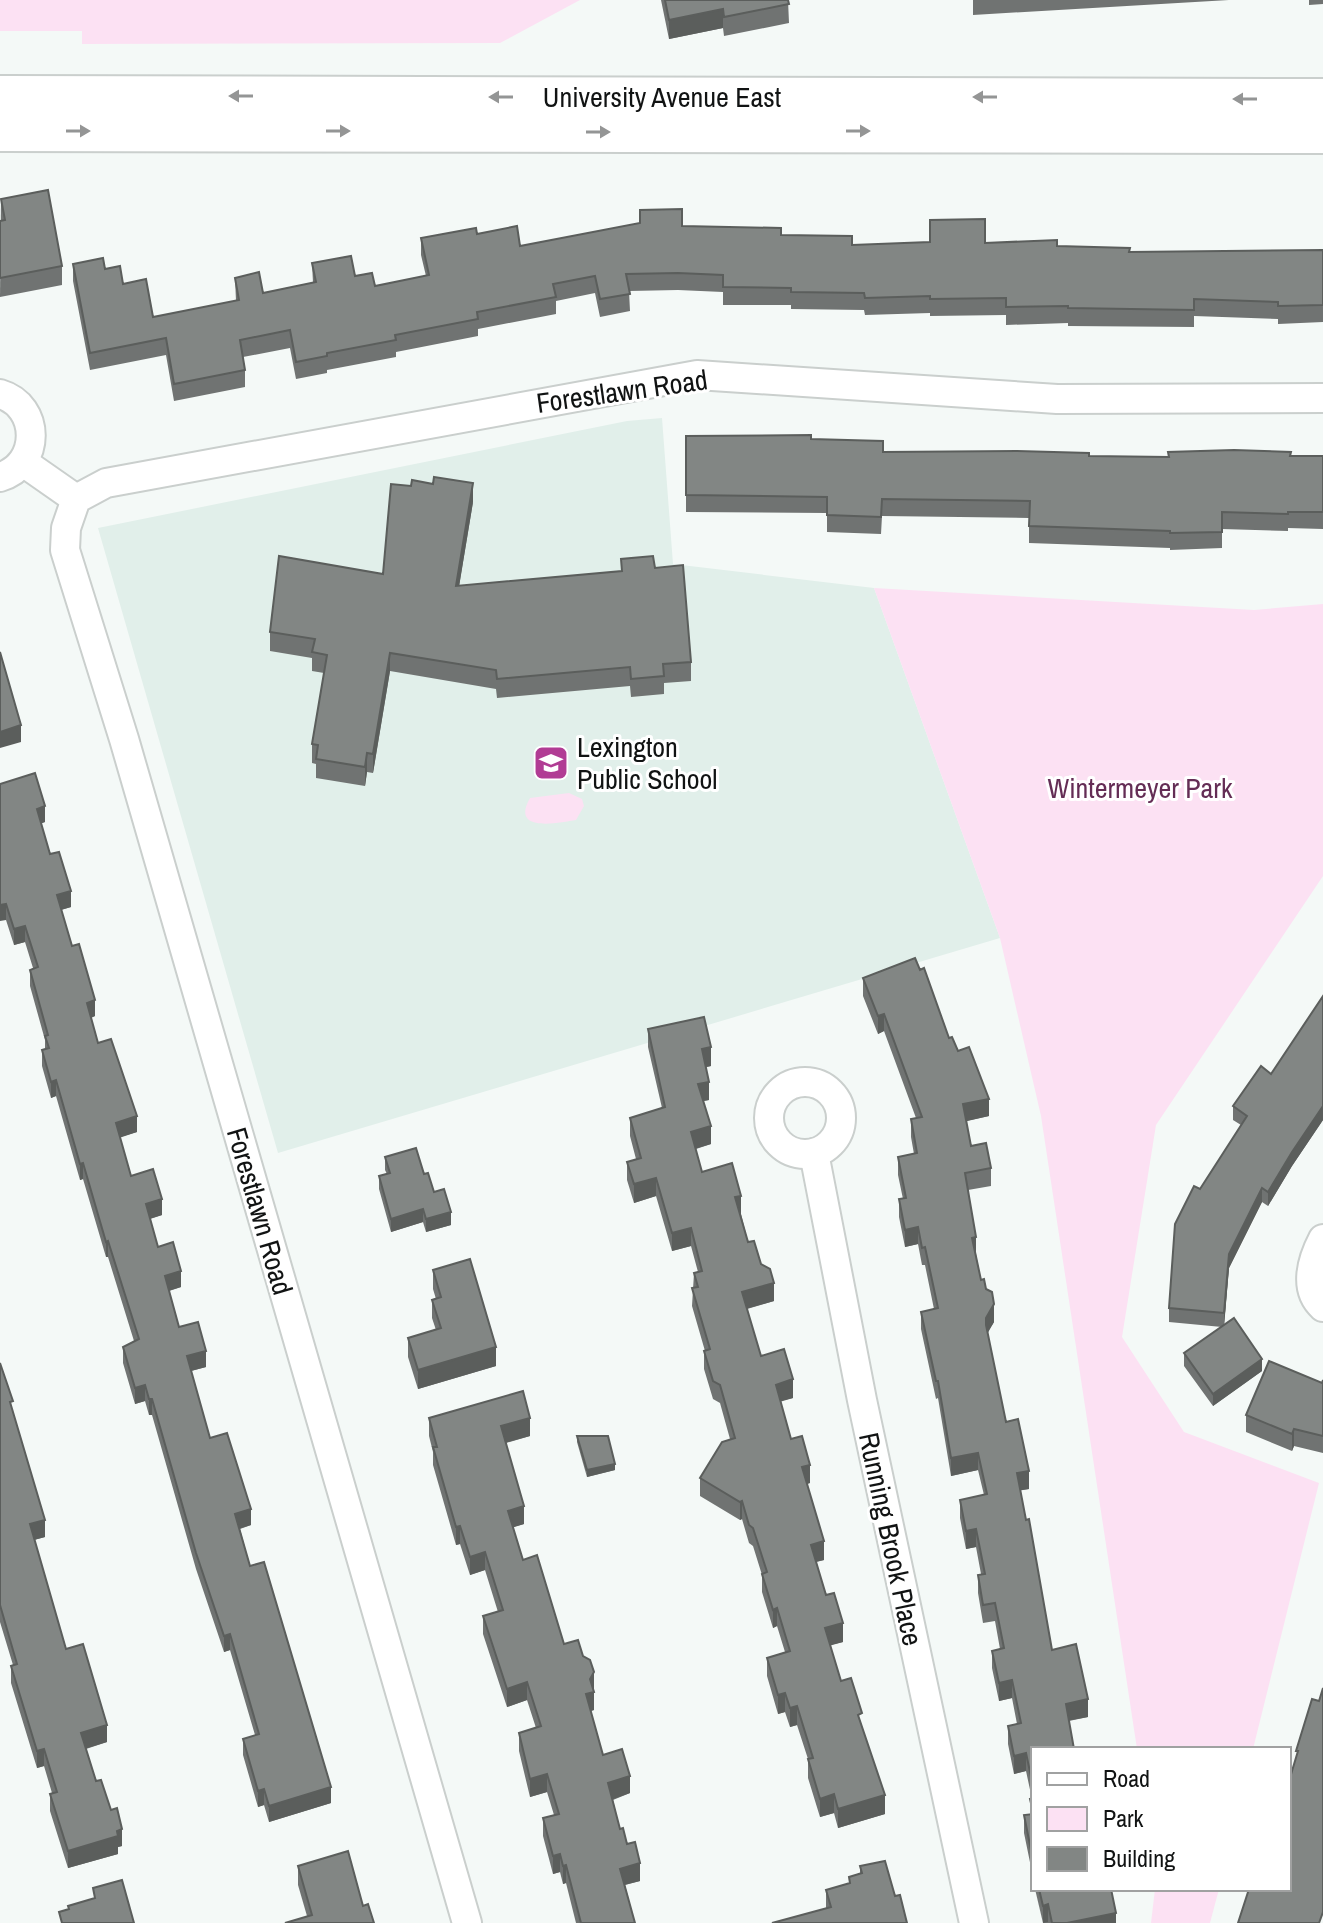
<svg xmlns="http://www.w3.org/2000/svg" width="1323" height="1923" font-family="'Archivo Narrow',sans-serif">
  <rect width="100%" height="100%" fill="#f4f9f7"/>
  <path fill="#e1efea" d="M662,418l11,146 201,24 126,350 -722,215 -180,-625 529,-107z"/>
  <g fill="#fce1f3">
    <path d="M0,0h580l-80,43 -418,1v-13h-82z"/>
    <path d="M874,588l380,22 69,-6v272l-167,249 -34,212 62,95 135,51 -66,266h-116l-96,-633 -41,-178z"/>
    <path d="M569,793l13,6 2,7 -8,14c-18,3 -66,13 -46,-22z"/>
    <path d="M1155,1889h64l-9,34h-59z"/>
  </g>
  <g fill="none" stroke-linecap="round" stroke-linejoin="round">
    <defs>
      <g id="minor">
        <path d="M0,394c41,12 41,71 0,83"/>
        <path d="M23,462l53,37"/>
        <circle cx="805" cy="1118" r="36"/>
        <path d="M814,1153l48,247 112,523"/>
        <path d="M1323,1239c-11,21 -20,50 0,68"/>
        <path d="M467,1923l-343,-1184 -59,-189 1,-22 10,-29 30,-16 591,-108 360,24 266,-1"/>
      </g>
      <g id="secondary">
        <path d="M0,96l1323,3"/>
        <path d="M0,131l1323,2"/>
      </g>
    </defs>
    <use href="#minor" stroke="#cacfcd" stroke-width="32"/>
    <use href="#secondary" stroke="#cacfcd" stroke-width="44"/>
    <use href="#minor" stroke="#fff" stroke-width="28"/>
    <use href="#secondary" stroke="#fff" stroke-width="40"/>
  </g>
  <g fill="#707372">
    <path d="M661,0h127l1,23 -65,13 -1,-8 -54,11z"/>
    <path d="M973,0h256l-256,15z"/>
    <path d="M1309,0h14v4l-14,1z"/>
    <path d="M1,199l61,67v19l-62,12z"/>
    <path d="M682,226l99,9 71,10 133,-2 72,3 72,6 194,-2v72l-45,2v-5l-84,-3v11l-126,-1v-3l-62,2v-10l-76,1v-3l-65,2 -1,-5 -73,-1v-4h-68v-13l-45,-2 -49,1 1,20 -30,6 -5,-24 -39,8v13l-78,15v7l-82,16v5l-69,13v3l-31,6 -6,-31 -47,9 2,13v17l-71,14 -8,-46 -76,15 -17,-89v-17l32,5 18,15 30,33 83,-16 -1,-23 28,15 50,-10 -1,-20 43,13 20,10 51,-10 -5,-21v-17l56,-4 43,12z"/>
    <path d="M686,436l125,3 72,13 206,4h234v73l-35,-1v3l-66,-2v19l-52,2v-2l-141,-5v-25l-147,-2 -1,18 -54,-2v-19l-141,-1z"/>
    <path d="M473,502l-14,84 162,-15v-12l34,9 36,94v19l-27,2v11l-33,3 -1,-11 -133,12 -1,-9 -106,-18 -17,102 -6,-1 -2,14 -49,-8v-14l-4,-1v-19l12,-71 -12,-2v-13l-42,-7v-19l113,-58z"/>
    <path d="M0,784l45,38 -4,1 9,31 21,53 -10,3 34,106 -4,2 7,25 39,89 -17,5 11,39 31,39 -12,4 8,28 23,40 -12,4 10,36 27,40 -15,4 19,67 41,87 -11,4 10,37 81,237 -62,19 -5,-17 -6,2 -15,-52v-16l12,-4 -25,-85 -6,2 -28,-83 -44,-154h-3l-4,-14 -10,3 -12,-41v-16l11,-6 -26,-84h-2l-23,-78 -3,1 -24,-84 -5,2 -9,-32v-16l3,-1v-9l-15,-54v-16l3,-2 -8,-26 -11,3 -8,-25z"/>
    <path d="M863,978l86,60 9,13 31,65 -23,5 5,25 20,22v18l-23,4 8,64 5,26 13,42 -7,11 19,89 23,67 -9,1 32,160 36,67 -19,4 -36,28v128l-9,-44v-18l6,-1v-15h2l-6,-28 -12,3 -6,-30v-18l9,-2 -5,-26 -13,3 -7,-33v-17l8,-2 -5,-28 -12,2 -5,-30v-18l3,-1 -5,-27 -10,2 -6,-31v-18l24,-5 -6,-25 -27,6 -13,-78 -2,1 -15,-70v-17l13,-3 -9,-44h-3l-4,-21 -13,3 -6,-30v-18h4l-5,-24v-18l16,-3 -3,-17v-18l5,-1 -32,-87 -6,3 -15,-38z"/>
    <path d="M1323,996v124l-31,46 -24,40 -6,-4 -33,66 -5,57 38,46 -49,35 -29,-40v-13l38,-26 -53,-5v-14l72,-183 -8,-5v-14l38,-32z"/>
    <path d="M648,1029l63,37 -5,1 3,33 -6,1 8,43 -15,5 6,23 39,42 7,28 13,22 13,37 -27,8 14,47 32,42 -13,3 11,38 19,44 -3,1 17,76 -8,2 10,33 17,47 -13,3 11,36 21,45 23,88 -47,14 -4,-15 -14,4 -12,-39v-19l-11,-34 -7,2 -5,-15 -7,2 -11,-38v-18l18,-6 -8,-26 -4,2 -11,-36v-17l-9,-29 -4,-3 -7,-24 -2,1 -40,-24v-18l30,-39 -10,-36 -7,-4 -9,-30v-18h1l-13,-45 2,-33 4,-1 -7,-26 -19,5 -16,-55 -22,7 -7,-23v-18l9,-3 -6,-23v-18l32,-10 -14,-61z"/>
    <path d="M385,1157l39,17 27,51 -25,7 -3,-10 -32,10 -12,-43v-13l8,-2 -2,-4z"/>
    <path d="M433,1270l63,96 -78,23 -10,-32v-19l28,-8 -4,-12v-18l4,-1 -3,-10z"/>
    <path d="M0,1363l45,174 -11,3 32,109 41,93 -21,7 10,32 26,65 -4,1v7l-50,14 -18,-57v-17l2,-1 -8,-27 -7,2 -26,-85v-17l2,-1 -13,-43z"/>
    <path d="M1323,1380v73l-29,-7 -2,5 -46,-19v-17l76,-32z"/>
    <path d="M429,1418l101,18 -24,7 18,81 -11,3 10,33 41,84 29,46 1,20 -3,1 12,44 27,38 -17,7 7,29 7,15 13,37 -15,4 10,38h-59l-10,-40 -3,1 -3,-12 -7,2 -10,-38v-18l11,-3 -7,-23 -17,5 -11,-46v-18l17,-5 -9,-28 -20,7 -24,-73v-18l15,-4 -13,-42 -15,5 -10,-31 -4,1 -23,-80v-13l-4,-16z"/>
    <path d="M577,1436l38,34 -28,7 -10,-35z"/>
    <path d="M298,1866l65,40 -56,10 -9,-31z"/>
    <path d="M860,1866l35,30 -69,12v-18l23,-7v-6l11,-3z"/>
    <path d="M1035,1889h76l5,34h-73z"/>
  </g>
  <g fill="#5b5e5c">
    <path d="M723,9v19l-54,11v-19z"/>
    <path d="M473,483v19l-17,103v-19z"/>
    <path d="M390,653v18l-17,102v-19z"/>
    <path d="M21,725v17l-21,6v-16z"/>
    <path d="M367,753v19l-2,14v-19z"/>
    <path d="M45,806v16l-8,3v-16z"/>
    <path d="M71,891v16l-14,4v-16z"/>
    <path d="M6,904v16l-6,1v-16z"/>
    <path d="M25,926v16l-11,3v-16z"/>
    <path d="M95,1000v16l-8,3v-16z"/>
    <path d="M884,1014v17l-6,3v-18z"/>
    <path d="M711,1047v19l-9,2v-19z"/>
    <path d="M56,1080v16l-5,2v-16z"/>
    <path d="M709,1082v18l-11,2v-18z"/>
    <path d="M989,1099v17l-26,6v-18z"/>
    <path d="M1323,1106v14l-31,46 -24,40v-14l24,-40z"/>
    <path d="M137,1116v16l-21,7v-16z"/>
    <path d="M711,1126v18l-20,6v-18z"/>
    <path d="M83,1163v16l-3,1v-16z"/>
    <path d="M656,1178v18l-22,7v-19z"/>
    <path d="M1262,1188v14l-33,66 -5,59v-14l5,-59z"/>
    <path d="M741,1196v18l-6,1v-18z"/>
    <path d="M162,1199v16l-16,5v-16z"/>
    <path d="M423,1209v13l-32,10v-13z"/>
    <path d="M451,1212v13l-25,7v-13z"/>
    <path d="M918,1227v17l-13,3v-17z"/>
    <path d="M691,1228v18l-19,5v-18z"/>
    <path d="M976,1237v17l-4,-16z"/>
    <path d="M108,1241v16h-2v-15z"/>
    <path d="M181,1271v16l-16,5v-16z"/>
    <path d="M774,1283v18l-32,9v-18z"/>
    <path d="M994,1304v18l-8,14v-18z"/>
    <path d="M496,1347v19l-78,23v-19z"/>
    <path d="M206,1351v16l-19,5v-16z"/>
    <path d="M1262,1359v12l-49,35v-12z"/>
    <path d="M793,1379v19l-17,5v-18z"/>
    <path d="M145,1385v16l-10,3v-16z"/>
    <rect x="149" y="1399" width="3" height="16"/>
    <path d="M530,1418v18l-29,8v-18z"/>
    <path d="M1294,1429v17l-2,5v-17z"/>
    <path d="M978,1453v17l-27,6v-18z"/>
    <path d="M615,1464v6l-28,7v-7z"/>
    <path d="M810,1465v18l-8,2v-18z"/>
    <path d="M1029,1471v18l-12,2v-18z"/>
    <path d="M742,1501v18l-2,1v-18z"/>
    <path d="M524,1506v18l-16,5v-18z"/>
    <path d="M251,1509v16l-16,5v-16z"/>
    <path d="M45,1520v17l-15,4v-17z"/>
    <path d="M460,1526v18l-4,1v-18z"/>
    <path d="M976,1529v18l-10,2v-18z"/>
    <path d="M824,1541v19l-13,3v-18z"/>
    <path d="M485,1552v18l-15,5v-18z"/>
    <path d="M777,1608v18l-4,2v-18z"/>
    <path d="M843,1623v19l-18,5v-19z"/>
    <path d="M230,1634v16l-6,2v-16z"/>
    <path d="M594,1672v38l-8,2v-18l4,-15z"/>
    <path d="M1012,1680v18l-13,3v-18z"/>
    <path d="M527,1682v18l-20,7v-18z"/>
    <path d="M785,1693v19l-7,2v-19z"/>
    <path d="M1088,1699v18l-22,4v-17z"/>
    <path d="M797,1706v19l-7,2v-19z"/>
    <path d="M107,1725v17l-26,8v-17z"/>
    <path d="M44,1749v17l-7,2v-17z"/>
    <path d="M1026,1753v18l-12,3v-18z"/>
    <path d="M547,1774v18l-17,5v-18z"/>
    <path d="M630,1776v17l-22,8v-18z"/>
    <path d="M331,1787v16l-62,19v-16z"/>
    <path d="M264,1789v16l-6,2v-16z"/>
    <path d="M834,1794v19l-14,4v-18z"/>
    <path d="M885,1795v19l-47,14v-19z"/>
    <path d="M122,1829v17l-4,1v7l-50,14v-17z"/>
    <path d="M560,1854v18l-7,2v-18z"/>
    <path d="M640,1863v18l-20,5v-17z"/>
    <path d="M566,1865v18l-3,1v-18z"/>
    <path d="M1048,1904v18l-5,1v-17z"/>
    <path d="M1116,1913v10h-49z"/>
  </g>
  <g fill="#828684" stroke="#5b5e5c" stroke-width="2">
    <path d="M665,0h123l1,4 -65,13 -1,-8 -54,11z"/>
    <path d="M48,190l14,76 -62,12v-57l5,-1 -4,-21z"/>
    <path d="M682,209v17l99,2v7l71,1v9l78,-3v-22l55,-1v24l72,-3v6l73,2 -1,4 194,-2v55l-45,1v-4l-84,-3v11l-126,-2v-2l-62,1v-9l-76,1v-3l-65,2 -1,-5 -73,-1v-4l-68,-1v-12l-45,-2 -52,1 4,20 -30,5 -5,-23 -42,8 3,13 -79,15 1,7 -83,16 1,5 -69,13v3l-31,6 -6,-32 -50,10 5,30 -71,14 -8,-46 -76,15 -17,-89 30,-6 2,11 15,-3 3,18 23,-5 7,38 86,-17 -4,-22 24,-6 4,21 53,-11 -4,-19 39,-7 4,20 17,-3 3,13 54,-11 -8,-37 55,-10 1,6 40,-8 3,20 120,-23v-13z"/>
    <path d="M811,435v4l72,2v11l134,-1 72,2v3l80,1 -1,-5 66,-2 57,2 -1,4h33v56h-35v2l-66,-2v20l-52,1v-2l-141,-5 1,-25 -148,-2 -1,18 -54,-2v-18l-141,-2v-59z"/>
    <path d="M434,477l39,6 -17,103 166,-15 -1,-12 32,-3 2,12 28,-3 8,97 -28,2 1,12 -33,3 -1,-12 -133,12 -1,-9 -106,-17 -17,101 -6,-1 -2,14 -49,-8 2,-14 -6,-1 15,-89 -15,-3 3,-13 -45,-7 9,-76 104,18 8,-90 20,2 1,-6 21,4z"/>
    <path d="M0,652l21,73 -21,7z"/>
    <path d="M35,773l10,33 -8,3 13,45 9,-2 12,39 -14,4 15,51 7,-2 16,56 -8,3 11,40 13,-4 26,77 -21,7 15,53 22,-7 9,30 -16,5 12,43 15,-5 8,29 -16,5 14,51 19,-5 8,29 -19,5 23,82 17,-5 24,76 -16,5 15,52 14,-4 67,225 -62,19 -5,-17 -6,2 -15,-52 16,-5 -29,-100 -6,2 -28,-83 -44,-154h-3l-4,-14 -10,3 -12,-41 16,-8 -31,-98 -2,1 -23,-79 -3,1 -24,-84 -5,2 -9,-32 7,-2 -4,-12 3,-1 -18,-65 8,-3 -13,-41 -11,3 -8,-25 -6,1v-121z"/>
    <path d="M915,958l5,12 4,-2 25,70 3,-1 6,14 11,-4 20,52 -26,5 8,42 15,-3 5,25 -26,5 11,64 -4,1 9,42 3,-1 2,10 6,3 2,12 -8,14v7l20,97 12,-3 11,52 -12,2 9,47 3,-1 23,131 24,-6 12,55 -22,5 8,45h-41v37l-7,-33 -12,3 -6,-30 13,-3 -9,-43 -13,3 -7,-32 12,-3 -9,-45 -12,2 -5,-30 7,-1 -9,-45 -10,2 -6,-31 27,-6 -9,-41 -27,5 -13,-77h-2l-15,-69 17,-4 -13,-61 -3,1 -4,-21 -13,3 -6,-31 7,-1 -8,-41 19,-4 -6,-34 11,-2 -38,-103 -6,2 -15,-38z"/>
    <path d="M1323,996v110l-31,46 -24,40 -6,-4 -33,66 -5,59 -55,-5 6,-84 19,-38 6,3 47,-73 -14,-10 28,-40 10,8z"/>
    <path d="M704,1017l7,30 -9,2 7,33 -11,2 13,42 -20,6 11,40 30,-9 9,33 -6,1 13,45 6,-1 7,23 9,5 4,14 -32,9 19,64 23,-7 9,30 -17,6 15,54 11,-3 8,29 -8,2 22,74 -13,4 15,50 8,-2 9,30 -18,5 16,53 10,-3 11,35 -4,2 27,80 -47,14 -4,-15 -14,5 -12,-40 5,-1 -16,-52 -7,2 -5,-15 -7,2 -11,-37 23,-7 -13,-43 -4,2 -11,-36 5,-2 -14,-44 -4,-3 -7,-24 -2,1 -40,-24 22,-36 13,-4 -15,-53 -7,-4 -9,-30 6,-2 -18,-61 6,-1 -4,-14 8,-2 -11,-43 -19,5 -16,-55 -22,6 -7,-22 14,-4 -11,-40 35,-11 -17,-78z"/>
    <path d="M416,1148l8,26 4,-1 6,19 10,-3 7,23 -25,7 -3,-10 -32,10 -12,-43 11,-3 -5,-16z"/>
    <path d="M470,1259l26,88 -78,23 -10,-32 33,-10 -9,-28 9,-3 -8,-27z"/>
    <path d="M1234,1318l28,41 -49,35 -29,-41z"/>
    <path d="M1269,1361l53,22 1,-3v56l-29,-7 -2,5 -46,-19z"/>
    <path d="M0,1363l13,38 -3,1 35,118 -15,4 36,125 17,-5 24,81 -26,8 15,48 5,-1 10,30 6,-2 5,21 -5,2 1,5 -50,15 -18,-57 7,-2 -13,-43 -7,2 -26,-85 6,-2 -17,-59z"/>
    <path d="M523,1391l7,27 -29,8 23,80 -16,5 15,49 14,-5 27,89 14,-4 5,16 7,4 4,12 -4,7 4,13 -8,2 17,61 19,-6 8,27 -22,7 12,46 3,-1 4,16 8,-2 5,21 -20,6 15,54h-54l-15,-58 -3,1 -3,-12 -7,2 -10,-38 16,-4 -12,-40 -17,5 -11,-46 22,-7 -14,-44 -20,7 -24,-73 20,-6 -18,-58 -15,5 -10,-31 -4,1 -23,-80h4l-8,-29z"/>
    <path d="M577,1436h31l7,28 -28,6z"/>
    <path d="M1323,1688v224l-4,11h-81l11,-34h40v-108l9,-30h-2l16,-52 7,2z"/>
    <path d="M1033,1798v14l-3,-13z"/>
    <path d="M1033,1814v46l-9,-45z"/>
    <path d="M348,1851l15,55 5,-2 6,19h-89l27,-8 -14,-49z"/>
    <path d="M885,1861l10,35 5,-1 7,28h-135l59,-16 -5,-17 24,-7 -1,-6 13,-4 -2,-7z"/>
    <path d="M122,1880l12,43h-72l-3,-11 10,-3 -1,-3 27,-8 -2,-10z"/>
    <path d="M1039,1889h72l5,24 -49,10h-15l-4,-19 -5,2z"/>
  </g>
  <defs><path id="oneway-solid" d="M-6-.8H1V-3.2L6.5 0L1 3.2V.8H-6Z" transform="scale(2)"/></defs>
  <g fill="#949595">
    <use href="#oneway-solid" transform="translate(241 96) rotate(-180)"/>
    <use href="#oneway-solid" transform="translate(501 97) rotate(-180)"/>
    <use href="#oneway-solid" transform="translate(985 97) rotate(-180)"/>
    <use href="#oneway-solid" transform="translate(1245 99) rotate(-180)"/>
    <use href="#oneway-solid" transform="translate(78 131)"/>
    <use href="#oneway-solid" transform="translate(338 131)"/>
    <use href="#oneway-solid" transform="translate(858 131)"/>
    <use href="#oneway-solid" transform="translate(598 132)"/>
  </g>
  <defs>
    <symbol id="school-square" viewBox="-11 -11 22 22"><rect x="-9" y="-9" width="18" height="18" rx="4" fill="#b13c94" stroke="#fff"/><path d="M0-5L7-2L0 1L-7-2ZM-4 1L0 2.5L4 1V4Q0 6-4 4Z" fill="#fff"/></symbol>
  </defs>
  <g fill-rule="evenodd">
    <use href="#school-square" x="531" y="743" width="40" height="40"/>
  </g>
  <g text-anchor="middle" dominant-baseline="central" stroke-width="6" stroke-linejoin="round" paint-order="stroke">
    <g font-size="28" fill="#111313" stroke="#fff">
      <text x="662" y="97">University Avenue East</text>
      <text transform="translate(622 391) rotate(-8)">Forestlawn Road</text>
      <text transform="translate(260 1211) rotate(74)">Forestlawn Road</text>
      <text transform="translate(891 1539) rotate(78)">Running Brook Place</text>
    </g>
    <g font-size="28" fill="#111313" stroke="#fff" text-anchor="start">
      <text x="577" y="747">Lexington<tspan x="577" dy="32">Public School</tspan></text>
    </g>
    <g font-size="28" fill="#642d55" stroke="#fff">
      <text x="1140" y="788">Wintermeyer Park</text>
    </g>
  </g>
  <rect x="1031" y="1747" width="260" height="144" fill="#ffffff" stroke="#a0a1a1" stroke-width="2"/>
  <rect x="1047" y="1773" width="40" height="12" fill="#ffffff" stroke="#a0a1a1" stroke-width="2"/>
  <text x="1103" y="1787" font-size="24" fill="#111313">Road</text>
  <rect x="1047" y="1807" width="40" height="24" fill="#fce1f3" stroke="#a0a1a1" stroke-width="2"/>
  <text x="1103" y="1827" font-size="24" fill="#111313">Park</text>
  <rect x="1047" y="1847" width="40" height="24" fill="#828684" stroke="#a0a1a1" stroke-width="2"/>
  <text x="1103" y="1867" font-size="24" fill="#111313">Building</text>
</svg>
